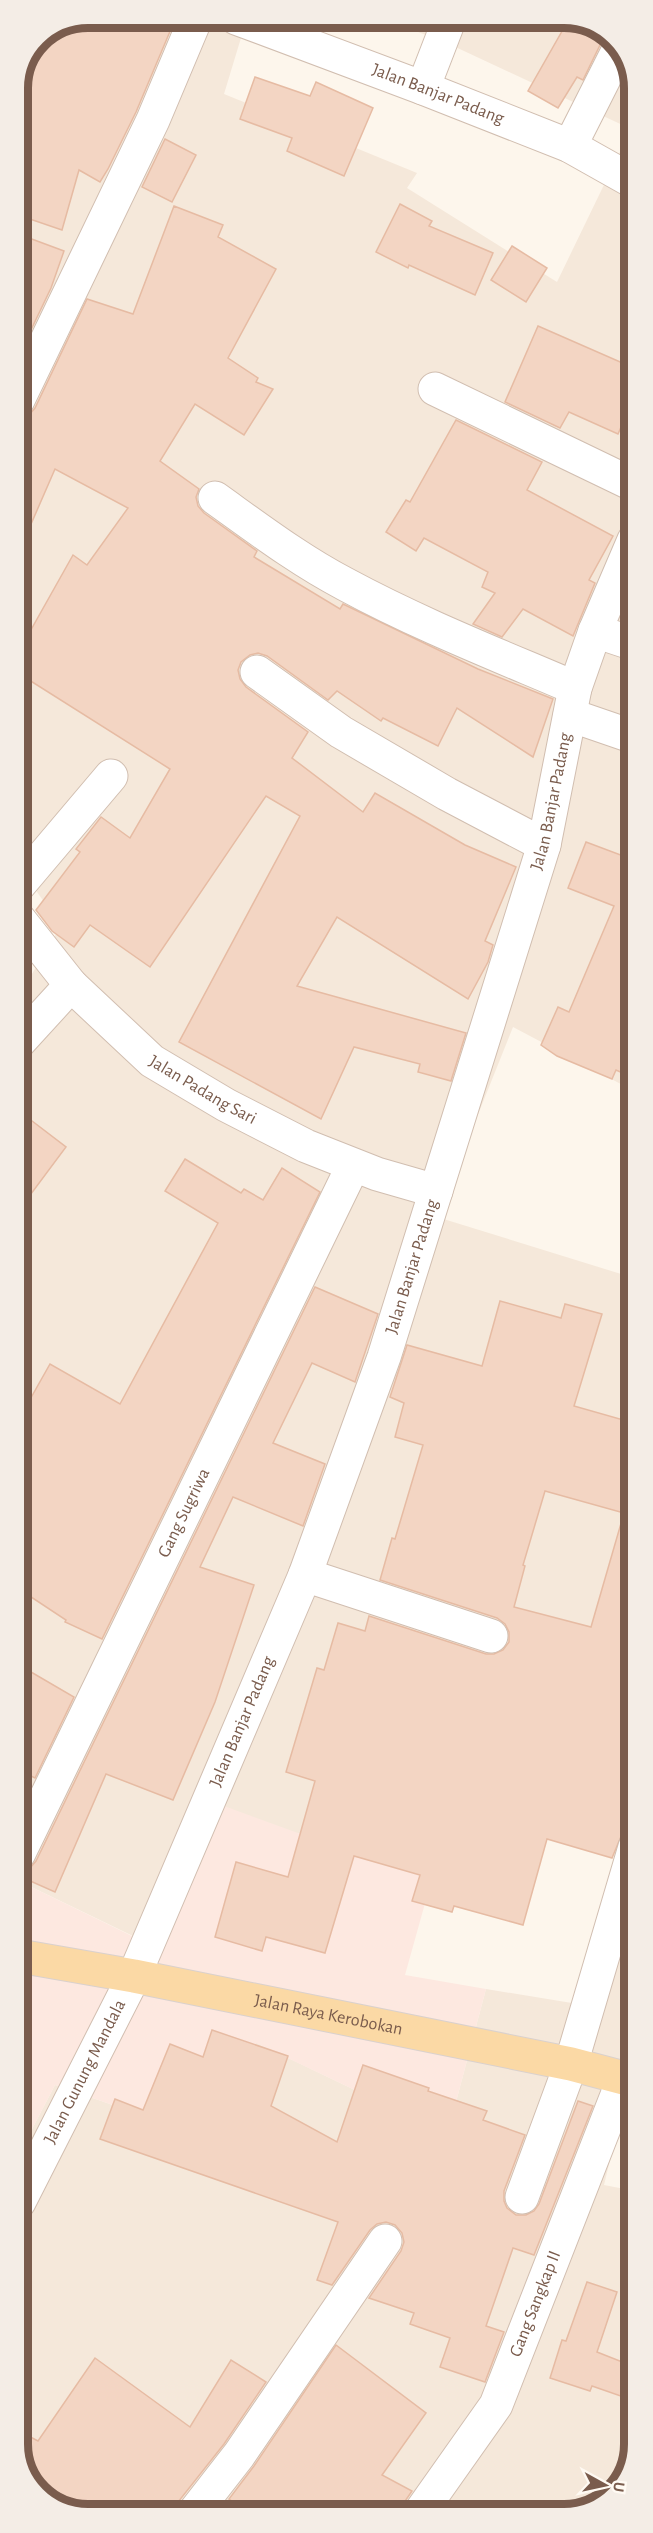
<svg xmlns="http://www.w3.org/2000/svg" width="653" height="2533" font-family="'Alegreya Sans',sans-serif">
  <rect width="100%" height="100%" fill="#fdf6ec"/>
  <g fill="#f5e8da">
    <path d="M88,18h159l-23,76 193,79 -10,15 150,94 74,-153 -182,-85 -67,-26 192,1 37,17 23,39v1016l-121,-64 -76,190 197,61 1,477 -280,96 -57,-18 -156,102 -9,1 -114,-55 -1,-884 43,-71 -43,-61v-777l21,-50z"/>
    <path d="M635,1792v265l-31,128 31,6v254l-17,46 -40,23h-499l-40,-19 -20,-37v-304l36,-69 156,54 44,-97 104,50 93,25 34,-128 98,16z"/>
  </g>
  <path fill="#fde8e0" d="M216,1803l82,30 57,18 81,13 -31,111 81,14 -34,128 -93,-25 -103,-49 -45,96 -156,-54 -36,69v-273l113,55 10,-1z"/>
  <g fill="#f3d5c3" stroke="#e6bba3" stroke-width="1.5" fill-rule="evenodd">
    <path d="M88,18h58l25,11 -35,83 -28,57 -8,13 -21,-12 -17,60 -44,-15v-127l21,-50z"/>
    <path d="M569,19h5l34,15 -6,7 -19,39 -6,-3 -19,31 -30,-17z"/>
    <path d="M255,77l55,19 6,-14 57,26 -29,68 -57,-25 5,-13 -52,-19z"/>
    <path d="M165,139l31,16 -24,47 -30,-15z"/>
    <path d="M400,204l32,17 -3,5 64,27 -18,42 -66,-30 -1,3 -32,-16z"/>
    <path d="M174,206l49,19 -5,12 58,32 -48,89 30,20 -2,4 17,7 -29,46 -49,-31 -35,57 39,28 -3,8 2,9 6,7 53,38 -3,6 86,52 3,-5 135,65 75,30 -20,58 -76,-49 -19,38 -55,-28 -2,3 -44,-30 -9,9 -61,-44 -9,-3 -8,2 -9,7 -3,8 2,9 6,8 62,45 -16,26 71,54 12,-19 90,52 51,22 -31,74 8,4 -5,17 -20,37 -131,-82 -40,69 169,47 -15,48 -33,-9 2,-8 -66,-17 -33,72 -142,-77 121,-226 -34,-20 -116,171 -60,-42 -16,22 -22,-16 -16,-21 44,-58 -4,-3 25,-32 29,21 40,-69 -152,-96v-20l55,-98 14,10 41,-57 -73,-39 -37,85v-135l10,-3 7,-8 52,-109 46,15z"/>
    <path d="M29,238l35,13 -13,37 -33,69v-87z"/>
    <path d="M512,246l35,22 -21,34 -35,-22z"/>
    <path d="M538,326l96,42v29l-16,37 -49,-22 -9,16 -55,-26z"/>
    <path d="M456,420l86,42 -15,28 86,46 -24,44 6,3 -22,53 -50,-27 -21,28 -29,-13 22,-31 -13,-6 6,-15 -64,-34 -8,13 -30,-19 20,-32 4,2z"/>
    <path d="M586,842l48,18v218l-18,-8 -4,9 -55,-23 -16,-11 17,-38 11,5 45,-106 -46,-18z"/>
    <path d="M19,1111l47,36 -47,63z"/>
    <path d="M185,1159l56,34 3,-4 19,11 19,-32 38,24 -218,447 -37,-17 1,-2 -47,-31v-170l31,-55 70,40 98,-181 -53,-32z"/>
    <path d="M315,1287l63,27 -23,68 -43,-19 -39,80 52,21 -22,62 -70,-29 -33,70 54,18 -39,117 -42,98 -67,-26 -51,118 -36,-16v-4l10,-3 7,-8z"/>
    <path d="M500,1301l61,17 4,-14 37,10 -28,92 60,17 1,406 -13,5 -10,24 -65,-19 -24,86 -69,-19 -2,6 -40,-11 8,-26 -66,-19 -29,97 -59,-16 -4,14 -47,-14 21,-75 52,15 27,-96 -29,-9 31,-104 7,2 14,-47 27,8 4,-15 117,38h8l9,-4 6,-8v-10l-4,-8 -8,-6 -117,-38 12,-42 3,1 28,-94 -28,-8 9,-34 -14,-6 17,-52 75,21zM545,1491l79,22 -33,114 -77,-20 11,-41 -2,-1z"/>
    <path d="M19,1665l55,32 -39,81 -16,-8z"/>
    <path d="M212,2030l76,26 -17,50 66,36 26,-77 66,23 -1,3 59,20 -4,9 42,15 -21,56v10l3,7 9,7h10l8,-4 5,-7 39,-103 15,5 -59,149 -21,-7 -27,78 18,6 -19,50 -45,-15 10,-29 -40,-14 4,-11 -45,-15 32,-47 3,-9 -2,-9 -7,-8 -9,-3 -9,2 -7,6 -38,55 -15,-5 21,-58 -238,-83 15,-40 28,11 27,-66 33,13z"/>
    <path d="M587,2282l30,10 -20,60 38,15v34l-43,-15 -2,5 -40,-13 12,-38 4,1z"/>
    <path d="M336,2345l90,68 -44,62 30,16 -9,13 -2,10h-151l-21,-15 25,-33z"/>
    <path d="M95,2358l95,69 41,-67 35,22 -42,62 -46,58 -3,12h-78l-66,-35 -12,-21v-27l19,10z"/>
  </g>
  <g fill="none" stroke-linecap="round" stroke-linejoin="round">
    <defs>
      <g id="street">
        <path id="s1" d="M236,18l187,70 147,58 64,36"/>
        <path d="M423,88l27,-70"/>
        <path d="M570,146l49,-97"/>
        <path d="M435,389l199,96"/>
        <path d="M18,400l135,-280 43,-102"/>
        <path d="M215,498c42,30 84,62 130,86 74,40 153,71 230,104"/>
        <path d="M595,631l39,13"/>
        <path d="M257,672l84,60 106,62 97,51"/>
        <path d="M570,715l64,22"/>
        <path d="M18,886l93,-110"/>
        <path id="s2" d="M18,918l53,67 81,76 74,44 80,41 71,28 59,17"/>
        <path d="M19,1042l52,-57"/>
        <path d="M305,1575l186,61"/>
        <path id="s3" d="M19,1853l331,-681"/>
        <path d="M522,2197l49,-133 64,-217"/>
        <path id="s4" d="M19,2202l115,-226 171,-401 79,-218 160,-512 31,-157 20,-57 39,-91"/>
        <path d="M193,2514l46,-59 146,-214"/>
        <path id="s5" d="M419,2514l77,-109 127,-325"/>
      </g>
      <g id="primary">
        <path id="s6" d="M19,1956l115,20 437,88 64,17"/>
      </g>
    </defs>
    <use href="#street" stroke="#d1beb0" stroke-width="35"/>
    <use href="#primary" stroke="#dad1cd" stroke-width="35"/>
    <use href="#street" stroke="#fff" stroke-width="33"/>
    <use href="#primary" stroke="#fbd9a5" stroke-width="33"/>
  </g>
  <g text-anchor="middle" dominant-baseline="central" stroke-width="6" stroke-linejoin="round" paint-order="stroke">
    <g font-size="18" fill="#7a5c4d" stroke="#fffaf3">
      <text stroke="none"><textPath href="#s1" startOffset="216">Jalan Banjar Padang</textPath></text>
      <text stroke="none"><textPath href="#s4" startOffset="1502">Jalan Banjar Padang</textPath></text>
      <text stroke="none"><textPath href="#s2" startOffset="255">Jalan Padang Sari</textPath></text>
      <text stroke="none"><textPath href="#s4" startOffset="1016">Jalan Banjar Padang</textPath></text>
      <text stroke="none"><textPath href="#s3" startOffset="378">Gang Sugriwa</textPath></text>
      <text stroke="none"><textPath href="#s4" startOffset="530">Jalan Banjar Padang</textPath></text>
      <text stroke="none"><textPath href="#s6" startOffset="315">Jalan Raya Kerobokan</textPath></text>
      <text stroke="none"><textPath href="#s4" startOffset="146">Jalan Gunung Mandala</textPath></text>
      <text stroke="none"><textPath href="#s5" startOffset="242">Gang Sangkap II</textPath></text>
    </g>
  </g>
  <path d="M0 0H653V2533H0ZM88 28H564A60 60 0 0 1 624 88V2444A60 60 0 0 1 564 2504H88A60 60 0 0 1 28 2444V88A60 60 0 0 1 88 28Z" fill="#f4ede6" fill-rule="evenodd"/>
  <path fill="none" stroke="#7a5c4d" stroke-width="8" d="M88 28H564A60 60 0 0 1 624 88V2444A60 60 0 0 1 564 2504H88A60 60 0 0 1 28 2444V88A60 60 0 0 1 88 28Z"/>
  <g transform="translate(605 2485) rotate(98)" stroke="#fffaf3" stroke-width="4.5" paint-order="stroke">
  <path d="M0-4.5L10 22L0 15L-10 22Z" fill="#7a5c4d"/>
  <text y="-9" font-size="16" font-weight="bold" text-anchor="middle" fill="#7a5c4d">U</text>
  </g>
</svg>
